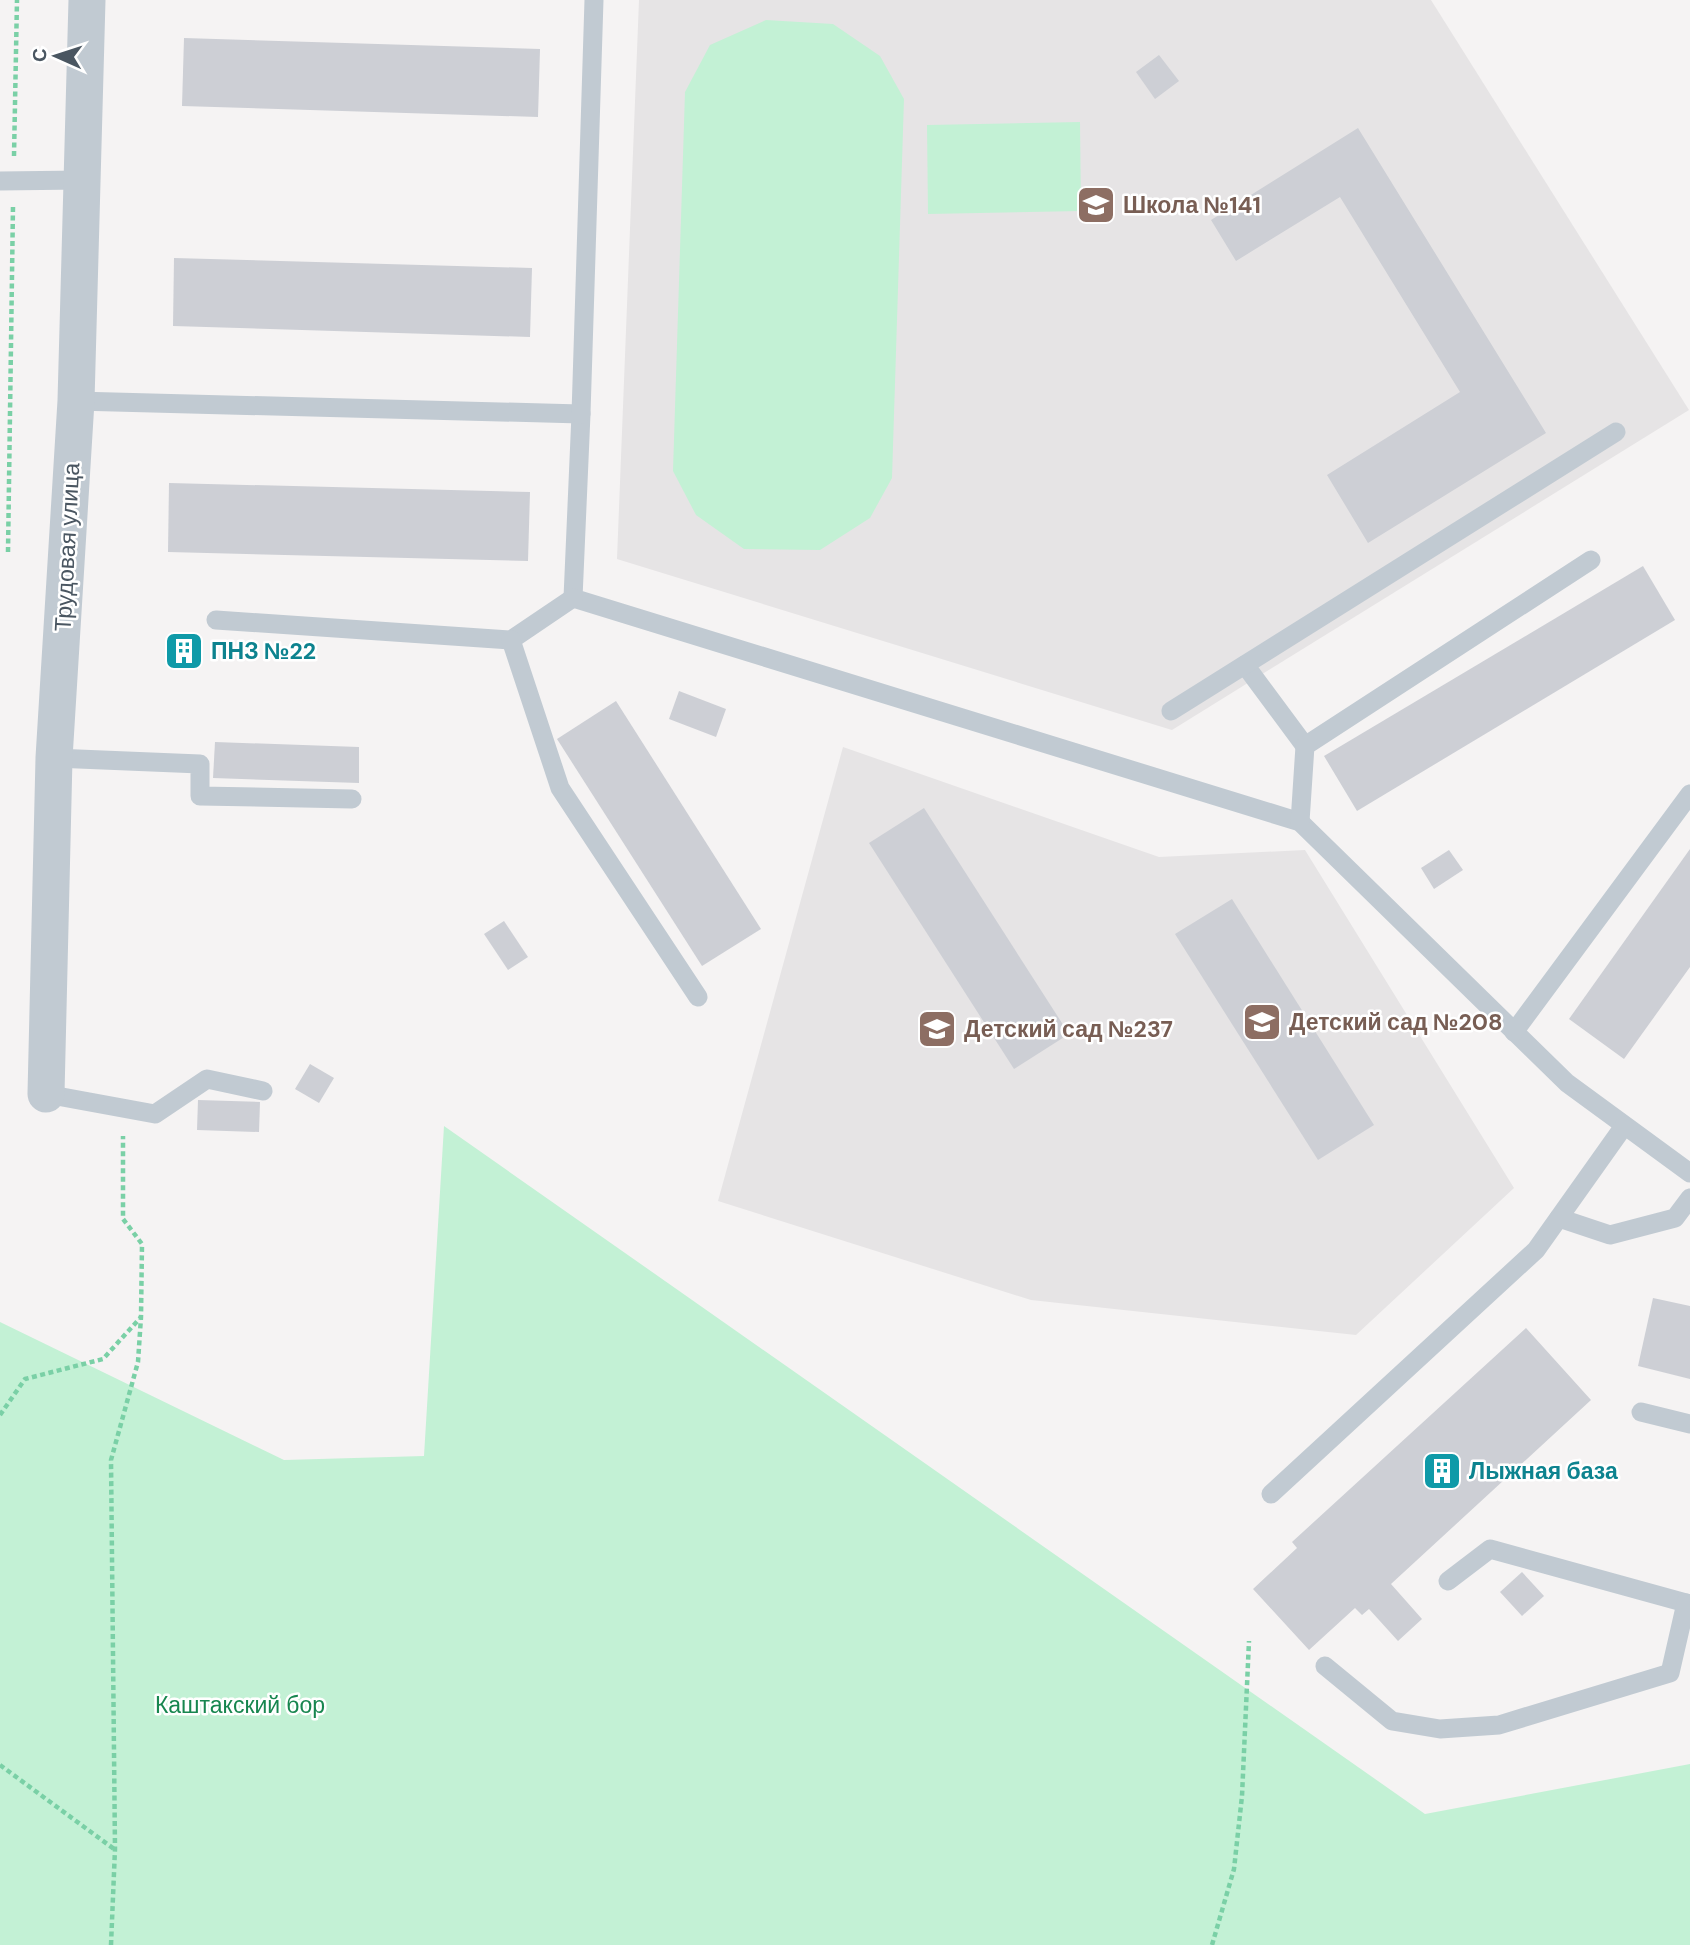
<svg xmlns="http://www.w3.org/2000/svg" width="1690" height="1945" font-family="'DM Sans',sans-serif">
  <rect width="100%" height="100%" fill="#f5f3f3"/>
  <g fill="#e6e4e5">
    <path d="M639,0h792l258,410 -517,320 -555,-171z"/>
    <path d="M843,747l316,110 146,-7 209,338 -158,147 -325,-35 -313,-99z"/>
  </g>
  <g fill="#c3f1d5">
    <path d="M766,20l67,4 47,32 24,43 -12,379 -22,40 -50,32 -76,-1 -48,-34 -23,-44 12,-379 25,-47z"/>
    <path d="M1080,122l1,89 -153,3 -1,-89z"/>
    <path d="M444,1126l981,688 265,-50v181h-1690v-623l284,138 140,-4z"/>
  </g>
  <g fill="#cdcfd5">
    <path d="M184,38l356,11 -2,68 -356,-11z"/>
    <path d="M1159,55l20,26 -24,18 -19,-27z"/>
    <path d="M1358,128l188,305 -178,110 -41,-68 133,-83 -120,-195 -104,64 -25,-41z"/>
    <path d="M174,258l358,10 -2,69 -357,-11z"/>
    <path d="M169,483l361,9 -2,69 -360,-9z"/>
    <path d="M1643,566l32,54 -318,191 -33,-55z"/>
    <path d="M179,646h11l-1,10h-11z"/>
    <path d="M679,691l47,18 -10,28 -47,-18z"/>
    <path d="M616,701l145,228 -59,37 -145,-227z"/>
    <path d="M215,742l144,5v36l-146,-5z"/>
    <path d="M924,808l145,226 -55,35 -145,-226z"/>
    <path d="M1690,849v118l-66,92 -55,-40z"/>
    <path d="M1449,850l14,20 -29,19 -13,-21z"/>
    <path d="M1232,899l142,226 -56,35 -143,-226z"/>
    <path d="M504,921l24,36 -20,13 -24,-36z"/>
    <path d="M310,1064l24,14 -15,25 -24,-14z"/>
    <path d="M198,1100l62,2 -1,30 -62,-2z"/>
    <path d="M1653,1298l37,8v73l-52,-13z"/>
    <path d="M1526,1328l65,72 -200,184 31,35 -24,22 -29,-32 -7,6 -7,-7 -46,42 -56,-61 44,-41 -5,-6z"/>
    <path d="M1522,1572l22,24 -22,20 -22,-24z"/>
  </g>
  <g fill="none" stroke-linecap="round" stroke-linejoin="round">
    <g stroke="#7ad0a6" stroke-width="4.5" stroke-dasharray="5 3.5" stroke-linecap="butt">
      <path d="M14,156l3,-156"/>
      <path d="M8,552l5,-346"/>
      <path d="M0,1415l25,-36 78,-20 38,-42"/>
      <path d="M0,1765l114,84"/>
      <path d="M111,1945l4,-96 -4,-389 27,-98 3,-45 1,-73 -19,-25v-83"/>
      <path d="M1212,1945l22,-76 8,-73 7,-155"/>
    </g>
    <g stroke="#c1cad2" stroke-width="19">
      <path d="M0,181l82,-1"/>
      <path d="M76,401l505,13 -8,184 727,224 267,261 123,90"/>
      <path d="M581,414l13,-414"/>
      <path d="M216,620l295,20 62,-42"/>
      <path d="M511,640l49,148 138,209"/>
      <path d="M1245,665l60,81"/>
      <path d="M1171,711l445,-279"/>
      <path d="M54,758l146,6v32l152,3"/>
      <path d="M1300,822l5,-76 286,-186"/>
      <path d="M1514,1032l176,-238"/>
      <path d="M46,1094l109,20 52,-35 56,12"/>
      <path d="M1559,1218l51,17 65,-17 15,-20"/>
      <path d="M1641,1412l49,12"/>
      <path d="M1271,1494l265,-244 88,-124"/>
      <path d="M1448,1581l42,-32 200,55"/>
      <path d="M1325,1666l67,55 48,8 59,-4 171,-52 16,-70"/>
    </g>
    <path stroke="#c1cad2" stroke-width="37" d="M46,1094l8,-336 22,-357 11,-401"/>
  </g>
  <defs>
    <symbol id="school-square" viewBox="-11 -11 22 22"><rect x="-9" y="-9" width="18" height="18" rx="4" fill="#8d6e63" stroke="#fff"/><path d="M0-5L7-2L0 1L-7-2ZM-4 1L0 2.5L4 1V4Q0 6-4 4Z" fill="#fff"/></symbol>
    <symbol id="building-square" viewBox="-11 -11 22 22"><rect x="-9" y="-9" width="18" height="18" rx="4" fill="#0f9aa8" stroke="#fff"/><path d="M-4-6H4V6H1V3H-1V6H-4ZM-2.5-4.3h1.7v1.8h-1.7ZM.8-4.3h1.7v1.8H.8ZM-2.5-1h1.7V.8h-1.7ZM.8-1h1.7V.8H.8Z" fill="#fff"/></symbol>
  </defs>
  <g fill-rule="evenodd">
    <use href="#school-square" x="1074" y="183" width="44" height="44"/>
    <use href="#building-square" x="162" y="629" width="44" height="44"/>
    <use href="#school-square" x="1240" y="1000" width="44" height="44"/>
    <use href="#school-square" x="915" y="1007" width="44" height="44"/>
    <use href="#building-square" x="1420" y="1449" width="44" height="44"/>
  </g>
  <g text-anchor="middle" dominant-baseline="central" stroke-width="5" stroke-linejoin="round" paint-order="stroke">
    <g font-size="23" font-weight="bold" fill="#785e54" stroke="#fff" text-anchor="start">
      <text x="1123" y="205">Школа №141</text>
      <text x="1289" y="1022">Детский сад №208</text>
      <text x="964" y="1029">Детский сад №237</text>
    </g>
    <g font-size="23" fill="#4a5661" stroke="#fff">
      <text transform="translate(67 547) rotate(-87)">Трудовая улица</text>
    </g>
    <g font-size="23" font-weight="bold" fill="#0d838f" stroke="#fff" text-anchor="start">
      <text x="211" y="651">ПНЗ №22</text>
      <text x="1469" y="1471">Лыжная база</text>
    </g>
    <g font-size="23" fill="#17864f" stroke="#fff">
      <text x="240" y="1705">Каштакский бор</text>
    </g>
  </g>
  <g transform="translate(56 56) rotate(273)" stroke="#ffffff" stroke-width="5" paint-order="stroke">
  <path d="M0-5L12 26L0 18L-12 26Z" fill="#4a5661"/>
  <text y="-10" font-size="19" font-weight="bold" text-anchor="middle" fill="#4a5661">С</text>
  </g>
</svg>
